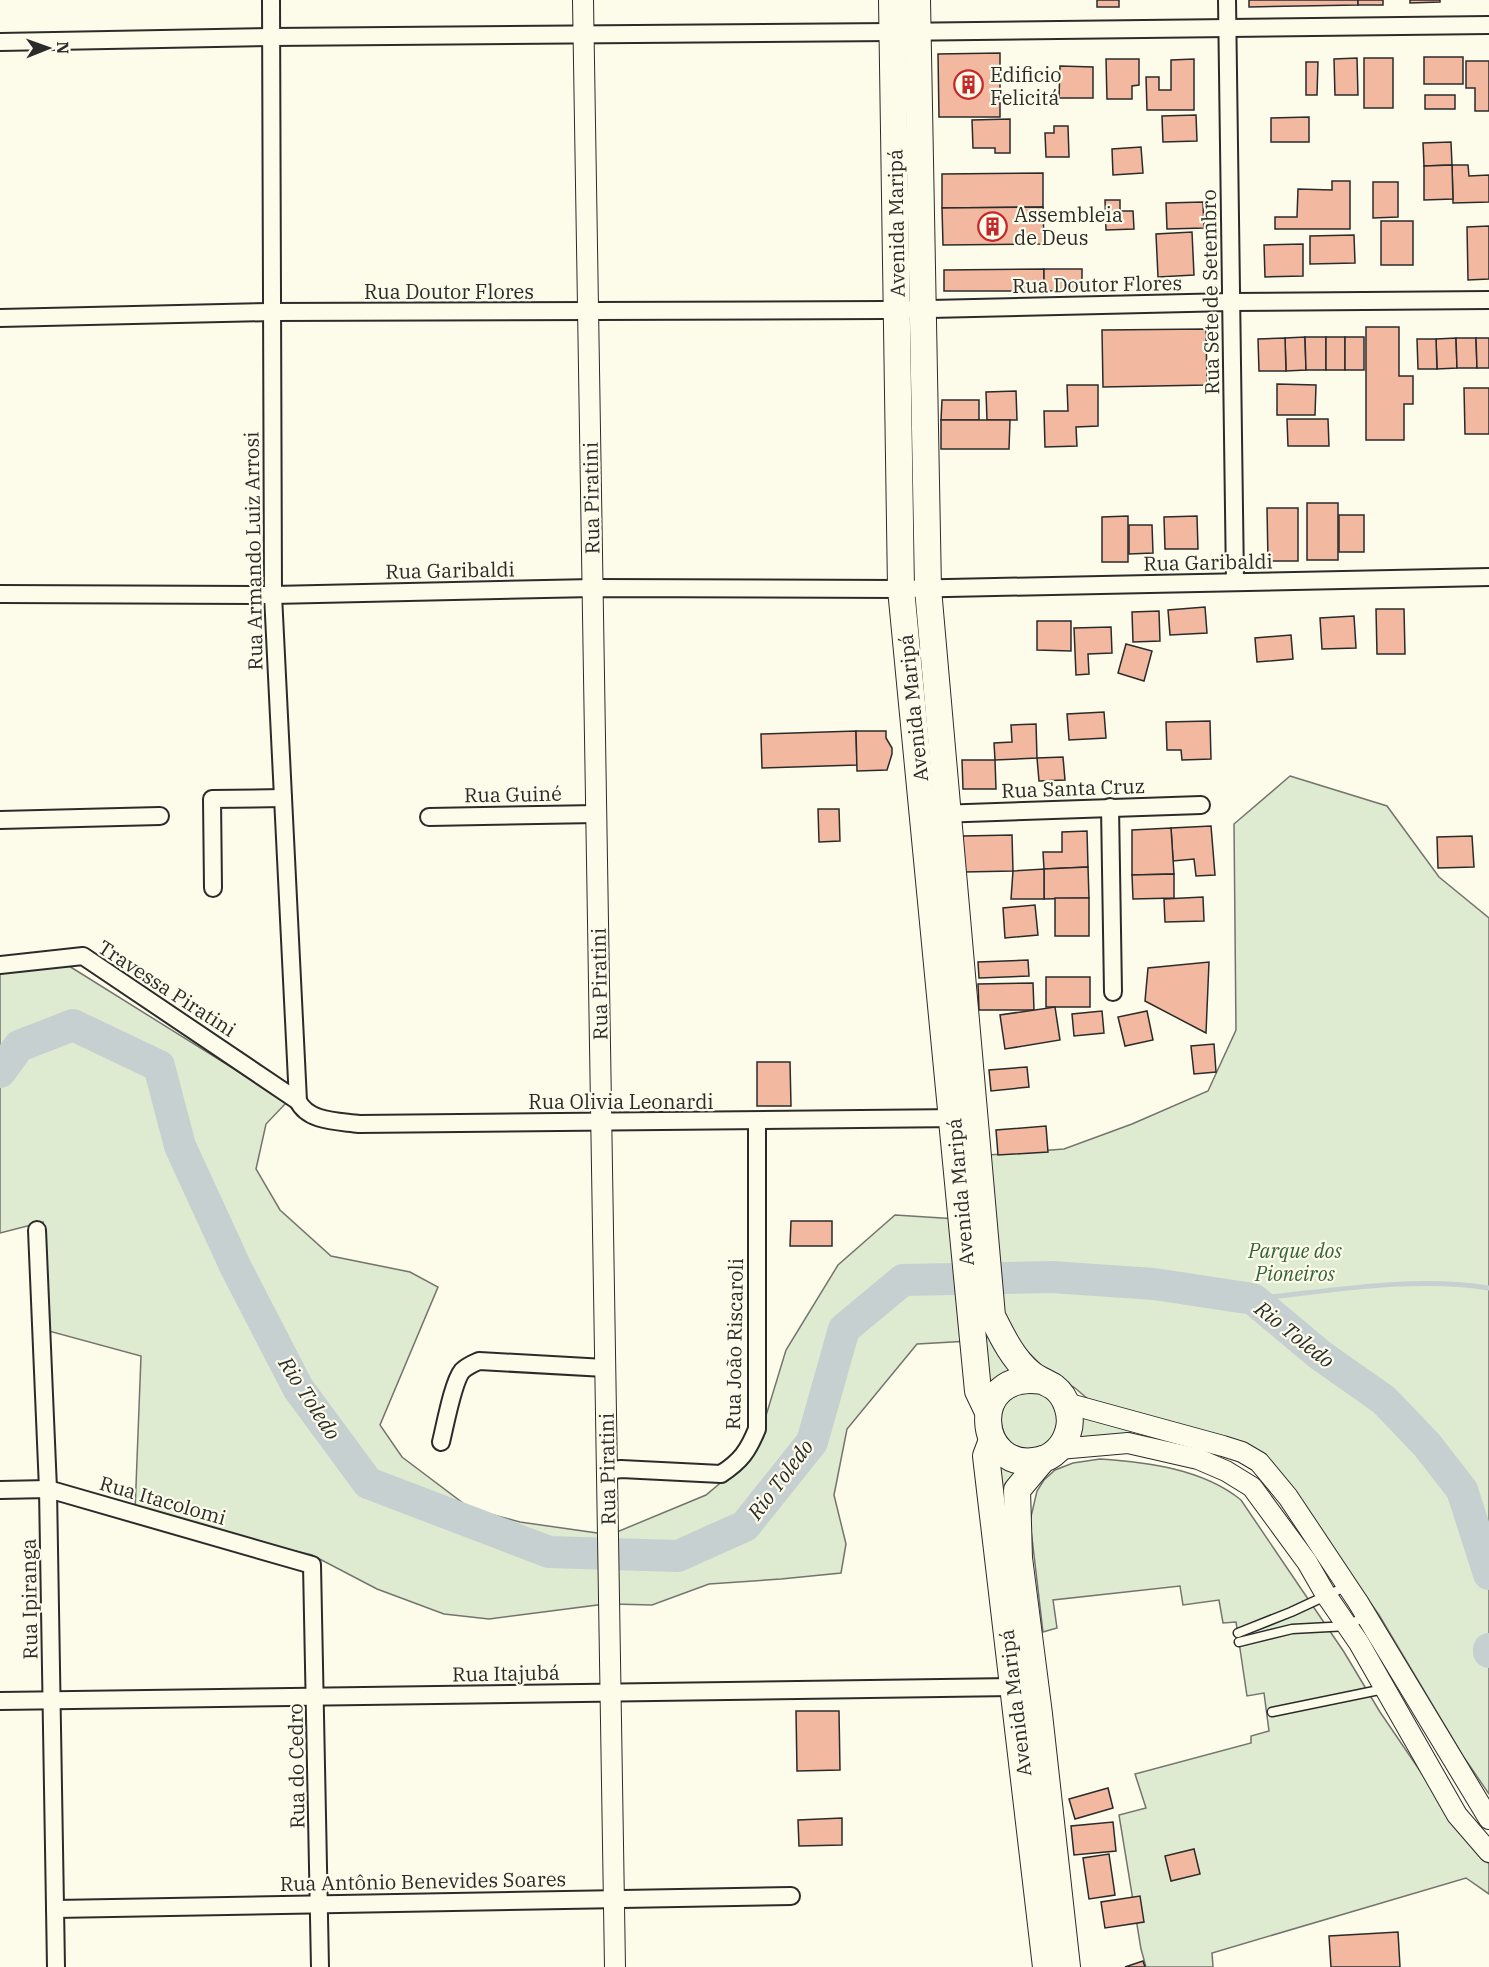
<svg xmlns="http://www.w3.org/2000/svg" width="1489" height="1967" font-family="'IBM Plex Serif',serif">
  <rect width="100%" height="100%" fill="#fdfbea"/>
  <g fill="#deebd1" stroke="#74746e" stroke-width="1.5">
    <path d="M1290,776l97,30 52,71 50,41v876l-26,-38 -84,-141 -107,-153 -12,-10 -172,-53 -13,-11 -29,-18 -54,-54 -16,-160 88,-7 68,-25 76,-33 28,-61 -2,-206z"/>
    <path d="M61,961l226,141 -21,22 -10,45 24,41 51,46 79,16 28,15 -58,138 22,32 69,52 49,13 84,12 1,70 -116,15 -45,-5 -67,-25 -65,-34 -177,-43 6,-156 -96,-26 -2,-108 -43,11v-262z"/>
    <path d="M895,1215l62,4 13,122 -53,3 -70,85 -13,66 12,49 -5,29 -60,6 -72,5 -57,21 -39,-1 -1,-70 94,-39 19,-16 36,-47 25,-82 52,-85z"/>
    <path d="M984,1319l37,56 -33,26z"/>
    <path d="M1030,1388l27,13 4,29 -22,20c-6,-1 -14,0 -19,-2 -21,-7 -26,-40 -8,-52 5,-4 12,-5 18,-8z"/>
    <path d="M1081,1415l50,16 -1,5 -54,4z"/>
    <path d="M999,1457l23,9 -17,53z"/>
    <path d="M1100,1459c47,3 103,10 141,41l103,152 36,60 85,125 24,27v30l-23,-16 -254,75 1,14h-67l-5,-18 -22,-134 27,-7 -11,-34 116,-31v-7l18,-5 -5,-38 -17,3 -11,-74 -13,1 -4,-23 -36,5 -3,-19 -127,14 4,28 -14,4 -13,-111 7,-30 7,-11 11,-10 18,-7z"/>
  </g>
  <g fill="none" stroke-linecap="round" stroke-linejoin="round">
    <path stroke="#c7d0d0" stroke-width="5" d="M1253,1299c78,-8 158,-23 236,-11"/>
    <g stroke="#c7d0d0" stroke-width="32">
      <path d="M0,1072l19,-26 54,-21 86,41 21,80 56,122 62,120 70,95 181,69 129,4 67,-30 67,-84 32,-113 59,-49 148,-3 103,7 99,15 67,56 64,45 43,45 35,45 27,84"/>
      <path d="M1489,1649v3"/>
    </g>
  </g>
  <g fill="#f2b8a0" stroke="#2b2b2b" stroke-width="1.5">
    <rect x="1097" y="0" width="22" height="7"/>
    <path d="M1249,0h109v5l-109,2z"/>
    <rect x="1358" y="0" width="25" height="5"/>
    <path d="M1410,0h30v2l-30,1z"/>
    <path d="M1000,53v64h-61l-1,-63z"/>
    <rect x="1424" y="57" width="39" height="27"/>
    <path d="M1357,58l1,37h-23l-1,-36z"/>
    <rect x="1364" y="58" width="29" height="50"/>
    <path d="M1106,59h33v26l-7,1v13h-25z"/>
    <path d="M1194,59v51h-47l-1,-33h13v13h12v-30z"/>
    <path d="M1466,61h23v50h-14v-23h-9z"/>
    <path d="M1306,62h12l-1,33h-11z"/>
    <path d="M1060,66l33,1v31h-34z"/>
    <rect x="1425" y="95" width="30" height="14"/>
    <path d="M1196,115l1,26 -34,1 -1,-26z"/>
    <path d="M1309,117v25h-38v-24z"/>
    <path d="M1010,119v34h-15v-5h-22l-1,-28z"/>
    <path d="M1054,126h14l1,31h-23l-1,-24h9z"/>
    <path d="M1451,142l1,23 -28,1 -1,-23z"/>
    <path d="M1141,147l2,26 -30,2 -1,-26z"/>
    <path d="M1452,165h16l1,11 20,-1v27l-36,1z"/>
    <path d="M1452,165l1,34 -29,1v-34z"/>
    <path d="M1043,173v34l-101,1v-34z"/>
    <path d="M1332,181h18v48h-75v-12h22l1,-28 34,1z"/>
    <path d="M1373,182h25v35l-25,1z"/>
    <path d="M1105,200h15v11h13l1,18 -28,1z"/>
    <path d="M1203,202l1,26 -37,1 -1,-26z"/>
    <path d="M1043,207l1,37 -101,1 -1,-37z"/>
    <rect x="1381" y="221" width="32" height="44"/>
    <path d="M1489,226v53l-21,1 -1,-53z"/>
    <path d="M1192,232l2,43 -36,2 -2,-43z"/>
    <path d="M1354,235l1,28 -45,1v-28z"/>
    <path d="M1303,244v32l-38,1 -1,-32z"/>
    <path d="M1044,269v22h-100v-21z"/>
    <path d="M1044,269h38v21l-38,1z"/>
    <path d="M1366,327h33v49h14v28h-9v36h-38z"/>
    <path d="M1206,329l1,56 -104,2 -1,-57z"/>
    <path d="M1305,337l1,33 -20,1 -1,-33z"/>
    <path d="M1305,337h21v33h-20z"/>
    <rect x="1326" y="337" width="19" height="33"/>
    <rect x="1345" y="337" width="19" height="33"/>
    <path d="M1285,338l1,33h-27l-1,-32z"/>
    <path d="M1456,338l1,30 -20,1 -1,-30z"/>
    <path d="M1456,338h20l1,30h-20z"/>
    <path d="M1476,338h13v30h-12z"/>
    <path d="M1417,339h19l1,30h-19z"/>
    <path d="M1277,384l39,1 -1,30h-38z"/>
    <path d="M1067,385h31v41l-22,1 1,19 -32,1 -1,-36h24z"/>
    <path d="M1464,388h25v46h-24z"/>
    <path d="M1016,391l1,29h-30l-1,-28z"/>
    <path d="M942,400h37v20h-38z"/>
    <path d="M1287,419h41l1,27h-41z"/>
    <path d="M941,420h69l-1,29h-68z"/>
    <rect x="1307" y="503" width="31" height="57"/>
    <path d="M1267,508h31v53h-30z"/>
    <rect x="1339" y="515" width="25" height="37"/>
    <path d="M1128,516v46h-26v-45z"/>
    <path d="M1197,516l1,33h-33l-1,-32z"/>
    <path d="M1129,525h23l1,28 -24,1z"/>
    <path d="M1205,607l2,26 -37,2 -2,-25z"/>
    <path d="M1376,609h28l1,45h-28z"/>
    <path d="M1159,611l1,30 -27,1 -1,-30z"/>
    <path d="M1354,616l2,32 -34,1 -2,-31z"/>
    <path d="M1037,621h34v30l-34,-1z"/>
    <path d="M1111,627l1,26 -24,1 1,20 -13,1 -2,-47z"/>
    <path d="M1291,635l2,24 -36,3 -2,-24z"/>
    <path d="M1126,644l26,7 -8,30 -26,-8z"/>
    <path d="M1104,712l2,26 -37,2 -2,-26z"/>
    <path d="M1210,721l1,38 -29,1 -1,-10h-14l-1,-28z"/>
    <path d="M1036,724l1,34 -42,2 -1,-17 18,-1 -1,-17z"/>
    <path d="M856,731l1,34 -95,3 -1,-34z"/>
    <path d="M856,731h30v7l6,10v6l-5,16 -30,1z"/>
    <path d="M1063,757l2,23 -26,1 -2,-23z"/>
    <path d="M962,760h33l1,29h-33z"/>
    <path d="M818,809h21l1,32 -21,1z"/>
    <path d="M1211,826l4,49 -19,1 -2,-17 -21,2 -2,-33z"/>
    <path d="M1171,828l3,46 -42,1v-45z"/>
    <path d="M1087,831l1,36 -44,2 -1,-17h19v-20z"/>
    <path d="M1012,835l1,36 -49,1 -1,-36z"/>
    <path d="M1472,836l2,31 -36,1 -1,-31z"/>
    <path d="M1088,867l1,31 -45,1v-30z"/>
    <path d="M1044,869v30h-33l2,-28z"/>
    <path d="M1174,874v24l-41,1 -1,-24z"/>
    <path d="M1203,897l1,24 -39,1 -1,-23z"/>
    <rect x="1055" y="898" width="34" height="38"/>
    <path d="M1035,905l3,30 -33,3 -2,-30z"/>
    <path d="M1028,960l1,16 -50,2 -1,-16z"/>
    <path d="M1209,962l-3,71 -61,-32 3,-33z"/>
    <rect x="1046" y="977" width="44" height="30"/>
    <path d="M1033,983l1,27h-55l-1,-26z"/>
    <path d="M1055,1007l5,33 -55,9 -5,-34z"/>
    <path d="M1102,1011l2,22 -30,3 -2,-22z"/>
    <path d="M1147,1011l6,29 -28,6 -7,-29z"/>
    <path d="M1214,1044l2,28 -22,2 -3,-28z"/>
    <path d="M757,1062h33l1,44h-34z"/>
    <path d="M1027,1067l2,20 -38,4 -2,-21z"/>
    <path d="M1046,1126l2,26 -50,3 -2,-25z"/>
    <path d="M791,1221h41v25h-42z"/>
    <path d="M796,1711h43l1,59 -43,1z"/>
    <path d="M1108,1788l5,20 -38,11 -6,-20z"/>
    <path d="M842,1818v27l-43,1 -1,-26z"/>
    <path d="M1113,1822l3,29 -42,4 -3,-29z"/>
    <path d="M1194,1849l6,25 -29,7 -6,-25z"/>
    <path d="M1109,1854l6,41 -26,4 -6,-41z"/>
    <path d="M1140,1896l4,26 -39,6 -4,-26z"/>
    <path d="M1398,1932l2,35h-69l-2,-31z"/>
    <path d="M1143,1961l2,6h-20z"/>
  </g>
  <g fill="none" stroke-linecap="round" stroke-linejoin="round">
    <defs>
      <g id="service">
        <path d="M1238,1633l53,-21 56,-26"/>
        <path d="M1239,1642l53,-13 56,-3 18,-11"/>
        <path d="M1272,1712l112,-23"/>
      </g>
      <g id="minor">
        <path d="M271,0l2,595 25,506c10,21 40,20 61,23l601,-6"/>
        <path d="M1227,0l8,582"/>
        <path d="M0,42l272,-5 621,-5 596,-7"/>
        <path d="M0,318l271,-6 615,-2 345,-8 258,-2"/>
        <path d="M0,594l273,1 320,-7 308,1 588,-12"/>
        <path d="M1110,807l3,185"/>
        <path d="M938,814l263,-9"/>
        <path d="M429,817l168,-3"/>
        <path d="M0,820l160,-4"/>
        <path d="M213,888l-1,-89 71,-1"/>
        <path d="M0,965l83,-9 215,145"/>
        <path d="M37,1230l11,259 8,478"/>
        <path d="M441,1442c4,-16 12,-60 21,-71 5,-5 10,-7 17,-10l126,7"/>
        <path d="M607,1471l14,-2 100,5c20,-13 27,-23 36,-45v-308"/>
        <path d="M0,1490l48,-1 264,76 8,402"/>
        <path d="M0,1701l1013,-14"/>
        <path d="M55,1909l736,-13"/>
      </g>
      <g id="tertiary">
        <path d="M583,0l32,1967"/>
        <path d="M1066,1403l157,43 19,6 17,10 29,35 70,105 131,217"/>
        <path d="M1059,1449l69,-6 70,16 28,12 26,16 55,75 19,33 33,48 98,172 32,37"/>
      </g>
      <g id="primary">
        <path d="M892,0l9,589 77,802 10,21"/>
        <path d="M917,0l11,589 64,727c10,20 21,43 38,57 7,6 16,9 24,14 13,10 19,30 14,45 -4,14 -15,25 -28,28 -65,15 -74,-91 2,-79"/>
        <path d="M992,1440l-6,16 60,511"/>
        <path d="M1043,1459l-26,31 2,68 20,156 28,253"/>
      </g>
    </defs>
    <use href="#service" stroke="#2b2b2b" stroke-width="11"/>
    <use href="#minor" stroke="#2b2b2b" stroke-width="20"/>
    <use href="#tertiary" stroke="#2b2b2b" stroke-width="22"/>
    <use href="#primary" stroke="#2b2b2b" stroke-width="28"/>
    <use href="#service" stroke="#fdfbea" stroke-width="8"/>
    <use href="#minor" stroke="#fdfbea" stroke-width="16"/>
    <use href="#tertiary" stroke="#fdfbea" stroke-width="20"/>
    <use href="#primary" stroke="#fdfbea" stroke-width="26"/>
  </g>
  <defs>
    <symbol id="building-ring" viewBox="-11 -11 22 22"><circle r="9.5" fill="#fdfbea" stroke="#c62828" stroke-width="1.5"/><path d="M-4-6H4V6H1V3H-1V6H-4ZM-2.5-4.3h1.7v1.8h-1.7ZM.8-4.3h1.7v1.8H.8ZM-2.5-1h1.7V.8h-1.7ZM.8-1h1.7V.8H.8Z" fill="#c62828"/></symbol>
  </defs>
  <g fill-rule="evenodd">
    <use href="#building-ring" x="952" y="68" width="33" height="33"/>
    <use href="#building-ring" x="976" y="210" width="33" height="33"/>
  </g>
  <g text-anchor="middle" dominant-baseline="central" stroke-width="4.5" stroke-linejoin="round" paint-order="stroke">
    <g font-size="20" fill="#2b2b2b" stroke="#fdfbea" text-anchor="start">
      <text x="990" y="74">Edificio<tspan x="990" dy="23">Felicitá</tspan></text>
      <text x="1014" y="214">Assembleia<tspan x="1014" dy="23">de Deus</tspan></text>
    </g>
    <g font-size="20" fill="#2b2b2b" stroke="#fdfbea">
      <text transform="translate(896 223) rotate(-91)">Avenida Maripá</text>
      <text transform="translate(1097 284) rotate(-1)">Rua Doutor Flores</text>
      <text x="449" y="291">Rua Doutor Flores</text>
      <text transform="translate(1210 292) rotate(-91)">Rua Sete de Setembro</text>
      <text transform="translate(591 498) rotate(-91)">Rua Piratini</text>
      <text transform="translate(253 551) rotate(-91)">Rua Armando Luiz Arrosi</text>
      <text transform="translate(1208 562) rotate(-1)">Rua Garibaldi</text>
      <text transform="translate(450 570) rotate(-1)">Rua Garibaldi</text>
      <text transform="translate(913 708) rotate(-96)">Avenida Maripá</text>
      <text transform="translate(1073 788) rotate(-2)">Rua Santa Cruz</text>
      <text transform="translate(513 794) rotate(-1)">Rua Guiné</text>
      <text transform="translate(599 984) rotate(-91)">Rua Piratini</text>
      <text transform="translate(167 988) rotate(33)">Travessa Piratini</text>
      <text x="621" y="1101">Rua Olivia Leonardi</text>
      <text transform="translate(960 1192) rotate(-95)">Avenida Maripá</text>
      <text transform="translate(734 1344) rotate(-89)">Rua João Riscaroli</text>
      <text transform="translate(607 1469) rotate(-91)">Rua Piratini</text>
      <text transform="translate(163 1500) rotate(16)">Rua Itacolomi</text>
      <text transform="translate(29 1599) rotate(-91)">Rua Ipiranga</text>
      <text transform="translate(506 1673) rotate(-1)">Rua Itajubá</text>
      <text transform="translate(1015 1703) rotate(-97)">Avenida Maripá</text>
      <text transform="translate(296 1766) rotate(-91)">Rua do Cedro</text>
      <text transform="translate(423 1881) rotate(-1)">Rua Antônio Benevides Soares</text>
    </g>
    <g font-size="20" font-style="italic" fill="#34623c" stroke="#fdfbea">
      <text x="1295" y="1250">Parque dos<tspan x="1295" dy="23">Pioneiros</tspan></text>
    </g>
    <g font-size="21" font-style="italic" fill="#2b2b2b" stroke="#fdfbea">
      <text transform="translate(1295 1334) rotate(38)">Rio Toledo</text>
      <text transform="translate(310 1398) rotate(57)">Rio Toledo</text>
      <text transform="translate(780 1479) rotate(-53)">Rio Toledo</text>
    </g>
  </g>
  <g transform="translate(48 48) rotate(89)" stroke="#fdfbea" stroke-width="4.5" paint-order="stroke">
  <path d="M0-4.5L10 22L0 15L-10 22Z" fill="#2b2b2b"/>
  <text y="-9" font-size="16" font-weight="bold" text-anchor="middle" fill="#2b2b2b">N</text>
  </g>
</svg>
